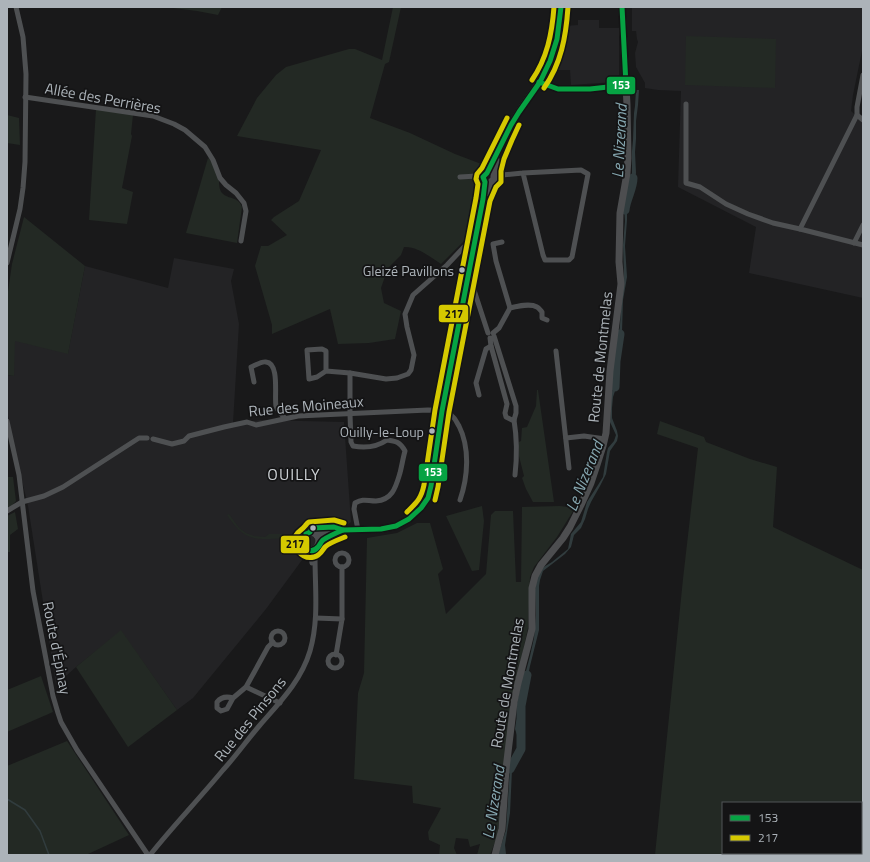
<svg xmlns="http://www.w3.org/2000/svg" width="870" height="862" font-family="'Titillium Web',sans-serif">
  <rect width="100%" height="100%" fill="#19191a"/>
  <g fill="#232325">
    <path d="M632,7h230l1,39 -10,49 -2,16 12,11v176l-114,-25 7,-46 -78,-40 3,-96 -23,-1 -13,-2v-5l-9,-16 -1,-14 3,-11 -1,-3 -1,-8h-4z"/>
    <path d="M578,20h21v8h20v47l-5,7 -43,3 -1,-15h-19l14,-44 13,-1z"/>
    <path d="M174,258l60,11 -3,12 8,43 -6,99 27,-3 84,2 7,100 -46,34 -39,53 -73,89 -16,12 -56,-79 -45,36 -20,18 -28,-179 -15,-64 -6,-31v-36l7,1v-36l54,13 17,-87 83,22z"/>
  </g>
  <g fill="#232924" fill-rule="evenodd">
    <path d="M165,7h57l-4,8 -21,-4z"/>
    <path d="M393,7h8l-12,55 -4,2 -15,54 40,15 45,21 29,11 -14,70 -29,29c-11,-7 -24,-18 -37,-17l-3,8 -13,13 -7,20 3,15 17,8 -6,28 -26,4 -31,1 -8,-35 -58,25v-9l-17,-59 6,-20h7l19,-11 -16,-15 3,-3 25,-16 22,-51 -84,-14 20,-38 19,-23 10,-8 63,-18h6l27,11z"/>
    <path d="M686,36l90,3 -1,49 -90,-3z"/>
    <path d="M96,109l37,6 -2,19 1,2 -10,52 11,4 -6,32 -38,-4z"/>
    <path d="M7,115l12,3 1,27 -13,-2z"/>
    <path d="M208,158c6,4 9,15 11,22 0,4 0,9 3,13 7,7 16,3 20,14l-5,36 -51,-10z"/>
    <path d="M24,217l61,49 -17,88 -53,-13 -1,35 -7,-1v-77l5,-34z"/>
    <path d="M537,390h1l16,112h-21l-7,-13 -4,-11 2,-2 -5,-20v-14l2,-1 1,-13 5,-1 9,-21z"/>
    <path d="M660,421l44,16 2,5 44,17 27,8 -4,60 90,43v285h-208l28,-276 15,-131 -41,-14zM723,803h138v50h-138z"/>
    <path d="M7,477h6l3,24 -6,7 -3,1z"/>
    <path d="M482,506l2,15 -5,49 -7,1 -26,-55z"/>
    <path d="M560,506l15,2 -18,29 -23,30 -4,10 -2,51 -7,32 -21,156 -3,21 -7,18h-13l3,-11 -10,3 -2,-8 -12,-1 -2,10 3,7h-18l1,-10 -11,-5 -1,-8 13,-24 -28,-5 -1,-17 -58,-7 4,-86 6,-20 3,-135 30,-5 20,-10h13l13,46 -5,5 8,40 40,-40 5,-59 4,-4h18l3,71h5l1,-75z"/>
    <path d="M15,512l3,17 -8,6v17h-3v-36z"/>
    <path d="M229,514l10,14 7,5 8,3 11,1 4,-3h15l1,4c-30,2 -40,4 -58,-23z"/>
    <path d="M121,630l56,80 -49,37 -52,-80z"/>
    <path d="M41,676l12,36 -46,20v-42z"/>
    <path d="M67,741l62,94 -43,20h-79v-89z"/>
  </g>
  <path fill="#313c3e" d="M636,90h3l-1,15 -2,16v18l-1,13 1,21 -2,10 -5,9 -2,10v18l-2,26 2,31 -4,23 -1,32 -1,7 -3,7 -2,13v16l1,10 -4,12 -1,11v10l5,13 1,5 -1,5 -7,10 -4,23 -6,12 -9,16 -3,7 -3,10 -4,9 -7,7 -3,12 -6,7 -22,17 -3,9 -1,6v44l-9,36 -3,14 -3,7 -1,13 -3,12 -2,11 5,20v8l-3,7 -7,8 -1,4 -2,43 -5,32 1,9 -1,1h-7l8,-25 4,-63 8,-12 1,-4v-10l-4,-12 1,-7 6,-21 -1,-12 5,-11v-7l4,-15 4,-18 2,-23 -1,-26 2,-12 5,-9 10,-6 16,-13 3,-15 10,-12 6,-20 11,-17 5,-8 4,-25 1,-4 6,-7 2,-6 -6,-13 1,-27 3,-10 -1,-12 3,-26 3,-13 1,-9 2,-33 2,-16 -1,-31 2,-24 -1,-15 4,-18 3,-5 1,-5v-27l1,-11 1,-27 1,-7z"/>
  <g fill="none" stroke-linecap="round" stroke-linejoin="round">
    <path stroke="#313c3e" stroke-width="1.5" d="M7,799l18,11 15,21 9,24"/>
    <g stroke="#313c3e" stroke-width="9">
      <path d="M625,210c1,-11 8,-21 8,-32"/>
      <path d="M615,387l1,-26 4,-27"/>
      <path d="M510,769l11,-20v-43l6,-31"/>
    </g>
    <g stroke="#4e5052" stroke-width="5">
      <path d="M863,75l-6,32v8l-57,114 63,16"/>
      <path d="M539,82l9,4 10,3h32l36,-4"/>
      <path d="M25,97l128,19 21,8 11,6 20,17 8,13 7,18 6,7 10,8 8,10 2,8 -5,30"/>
      <path d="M686,104v79l14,4 26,17 22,10 25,9 27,6"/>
      <path d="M857,115l6,5"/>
      <path d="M460,177l17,-1 6,1"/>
      <path d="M494,177l8,-2 21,-2 58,-3 7,4 -16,83 -3,3h-24l-2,-5 -20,-82"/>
      <path d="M502,242l-9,2 3,17 14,47"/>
      <path d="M854,243l9,-18"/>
      <path d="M7,263l13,-54 3,-21 2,-26 1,-88 -3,-37 -7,-30"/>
      <path d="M467,281l6,6 15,46"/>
      <path d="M493,333l6,-5 11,-20c8,-2 20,-5 27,-1 2,1 3,3 5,5v6l5,2"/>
      <path d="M490,338l1,8 16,58 -2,9 1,4 6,3h2l2,-7v-7l-22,-70"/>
      <path d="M556,351l13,117"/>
      <path d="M326,371v-20l-4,-2 -15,1 2,29 8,-2 9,-6 24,2 36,6 11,-1 11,-4 3,-4 3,-15 -7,-28 -2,-13 8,-19 34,-30 17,-18 5,-3 4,1"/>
      <path d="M350,373v41l1,28 2,4c11,2 24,1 34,-6 9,1 13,2 18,11 -2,7 -3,14 -5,22 -4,13 -7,27 -24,28 -9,0 -12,-3 -21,2l-1,6 4,21"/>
      <path d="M254,382l-3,-15c5,-2 11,-6 15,-5 14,1 8,35 10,44 2,6 5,8 9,12"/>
      <path d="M479,395l-3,-12 10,-34 5,-3"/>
      <path d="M514,420c3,18 3,37 1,55"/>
      <path d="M7,421l12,54 14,116 20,105 5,17 3,9 16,28 71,105"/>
      <path d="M566,438l18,-2 21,3"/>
      <path d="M153,439l19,5 12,-3 5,-5 35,-9 23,-5 9,3 42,-9 130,-6c9,0 17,0 24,6 3,2 5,7 7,10 11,22 9,51 1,74"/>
      <path d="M7,511l15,-9 22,-6 19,-9 76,-49h8"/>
      <path d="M310,550l2,13"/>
      <circle cx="342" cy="560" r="7"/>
      <path d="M316,618l26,1 -6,36"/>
      <path d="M342,619v-52"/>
      <circle cx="278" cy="638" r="7"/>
      <circle cx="335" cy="661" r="7"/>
      <path d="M246,687l34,16"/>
      <path d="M233,698c-7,-2 -12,-1 -16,4v6l4,3 6,-2 6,-11 13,-11 22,-40 5,-5"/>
      <path d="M150,855c23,-29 49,-56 73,-85 13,-14 24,-30 37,-45 20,-23 41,-44 50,-74 9,-31 5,-62 5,-94l1,-8"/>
    </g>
    <g stroke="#4d4e50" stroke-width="7">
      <path d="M486,193l4,-10 4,-4v-3l2,-16"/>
      <circle cx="310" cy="541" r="9"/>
      <path d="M317,535l26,-5 38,-1 15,-3 13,-7 12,-11 7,-10 3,-12 11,-75 32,-168 9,-44 2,-17c-3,-4 -2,-7 2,-9 10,-18 17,-37 28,-55 10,-17 23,-31 32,-49 10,-20 13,-40 14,-62"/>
      <path d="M319,543l18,-10"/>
      <path d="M495,855l7,-26 4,-60 8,-67 4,-19 10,-38 4,-16v-41l3,-12 6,-11 22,-27 7,-11 11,-22 10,-22 6,-18 6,-19 3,-13 4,-62 11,-87 -2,-22 1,-49 7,-40 1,-15 -1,-53 -5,-98"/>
    </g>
    <defs>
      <g id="bus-1">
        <path d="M539,82l19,7h32l36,-4 -4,-78"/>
        <path d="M306,534l4,-2 2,-4 22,-1 9,3 38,-1 15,-3 13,-7 12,-11 7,-10 3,-12 11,-75 41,-212 2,-17 -2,-5 4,-4 24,-48 8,-13 21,-30 10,-21 7,-22 4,-32"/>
        <path d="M301,541c3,7 10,14 17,6 2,-2 2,-4 5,-7 6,-4 13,-7 20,-10"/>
      </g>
      <g id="bus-2">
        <path d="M532,80c15,-22 20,-46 22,-73"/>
        <path d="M544,88c17,-24 22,-51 24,-81"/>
        <path d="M435,500l3,-13 11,-75 41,-211 6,-14 5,-5v-11l3,-12 8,-19 7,-15"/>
        <path d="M407,512c10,-10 14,-13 17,-27l11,-75 41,-212 2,-14 -2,-5 1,-5 5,-6 25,-50"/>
        <path d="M344,523l-10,-3 -25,2c-2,1 -3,3 -4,4 -3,4 -7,5 -9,9 -5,12 6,25 18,22 6,-1 8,-6 11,-10 4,-4 15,-8 20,-10"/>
      </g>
    </defs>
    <use href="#bus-1" stroke="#141415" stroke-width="8"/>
    <use href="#bus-2" stroke="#141415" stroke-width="8"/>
    <use href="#bus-1" stroke="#06a343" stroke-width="5"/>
    <use href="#bus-2" stroke="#d5c900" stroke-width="5"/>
  </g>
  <g fill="#acb3b9" stroke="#141415" stroke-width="1.5">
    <circle cx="462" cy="270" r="3.5"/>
    <circle cx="432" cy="431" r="3.5"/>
    <circle cx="313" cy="528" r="3.5"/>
  </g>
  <g text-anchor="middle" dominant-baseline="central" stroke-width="3.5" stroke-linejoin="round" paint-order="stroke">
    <g font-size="14" fill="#acb3b9" stroke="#141415" text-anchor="end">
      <text x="454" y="270">Gleizé Pavillons</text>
      <text x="424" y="431">Ouilly-le-Loup</text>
    </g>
    <g font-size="15" fill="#acb3b9" stroke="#141415">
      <text transform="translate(103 98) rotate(10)">Allée des Perrières</text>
      <text transform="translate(600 357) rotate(-84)">Route de Montmelas</text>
      <text transform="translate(306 406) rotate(-5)">Rue des Moineaux</text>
      <text transform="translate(57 648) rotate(79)">Route d'Épinay</text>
      <text transform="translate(507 683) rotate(-80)">Route de Montmelas</text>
      <text transform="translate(250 719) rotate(-51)">Rue des Pinsons</text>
    </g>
    <g font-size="16" font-style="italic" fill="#86a7b0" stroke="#141415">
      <text transform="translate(619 141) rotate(-87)">Le Nizerand</text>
      <text transform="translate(584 476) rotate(-68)">Le Nizerand</text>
      <text transform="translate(493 802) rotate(-81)">Le Nizerand</text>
    </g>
    <g font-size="16" letter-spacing="1" fill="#cdd1d5" stroke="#141415">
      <text x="294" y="474">OUILLY</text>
    </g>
  </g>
  <g stroke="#141415" stroke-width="1.5">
    <rect x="606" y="76" width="30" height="19" rx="4" fill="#06a343"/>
    <rect x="438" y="304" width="31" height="19" rx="4" fill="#d5c900"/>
    <rect x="418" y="463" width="30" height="19" rx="4" fill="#06a343"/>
    <rect x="280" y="535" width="30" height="19" rx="4" fill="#d5c900"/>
  </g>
  <g font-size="11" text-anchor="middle" font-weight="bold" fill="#fff">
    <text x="621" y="89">153</text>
    <text x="433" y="476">153</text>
  </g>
  <g font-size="11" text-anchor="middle" font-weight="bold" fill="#111">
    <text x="454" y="318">217</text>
    <text x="295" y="548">217</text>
  </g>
  <rect width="870" height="862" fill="none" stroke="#acb3b9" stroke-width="16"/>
  <rect x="722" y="802" width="140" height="52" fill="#141415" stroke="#515457"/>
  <rect x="730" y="815" width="20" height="6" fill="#06a343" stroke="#515457"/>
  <text x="758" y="822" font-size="12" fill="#acb3b9">153</text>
  <rect x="730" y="835" width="20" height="6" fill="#d5c900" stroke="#515457"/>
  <text x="758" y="842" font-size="12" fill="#acb3b9">217</text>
</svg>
